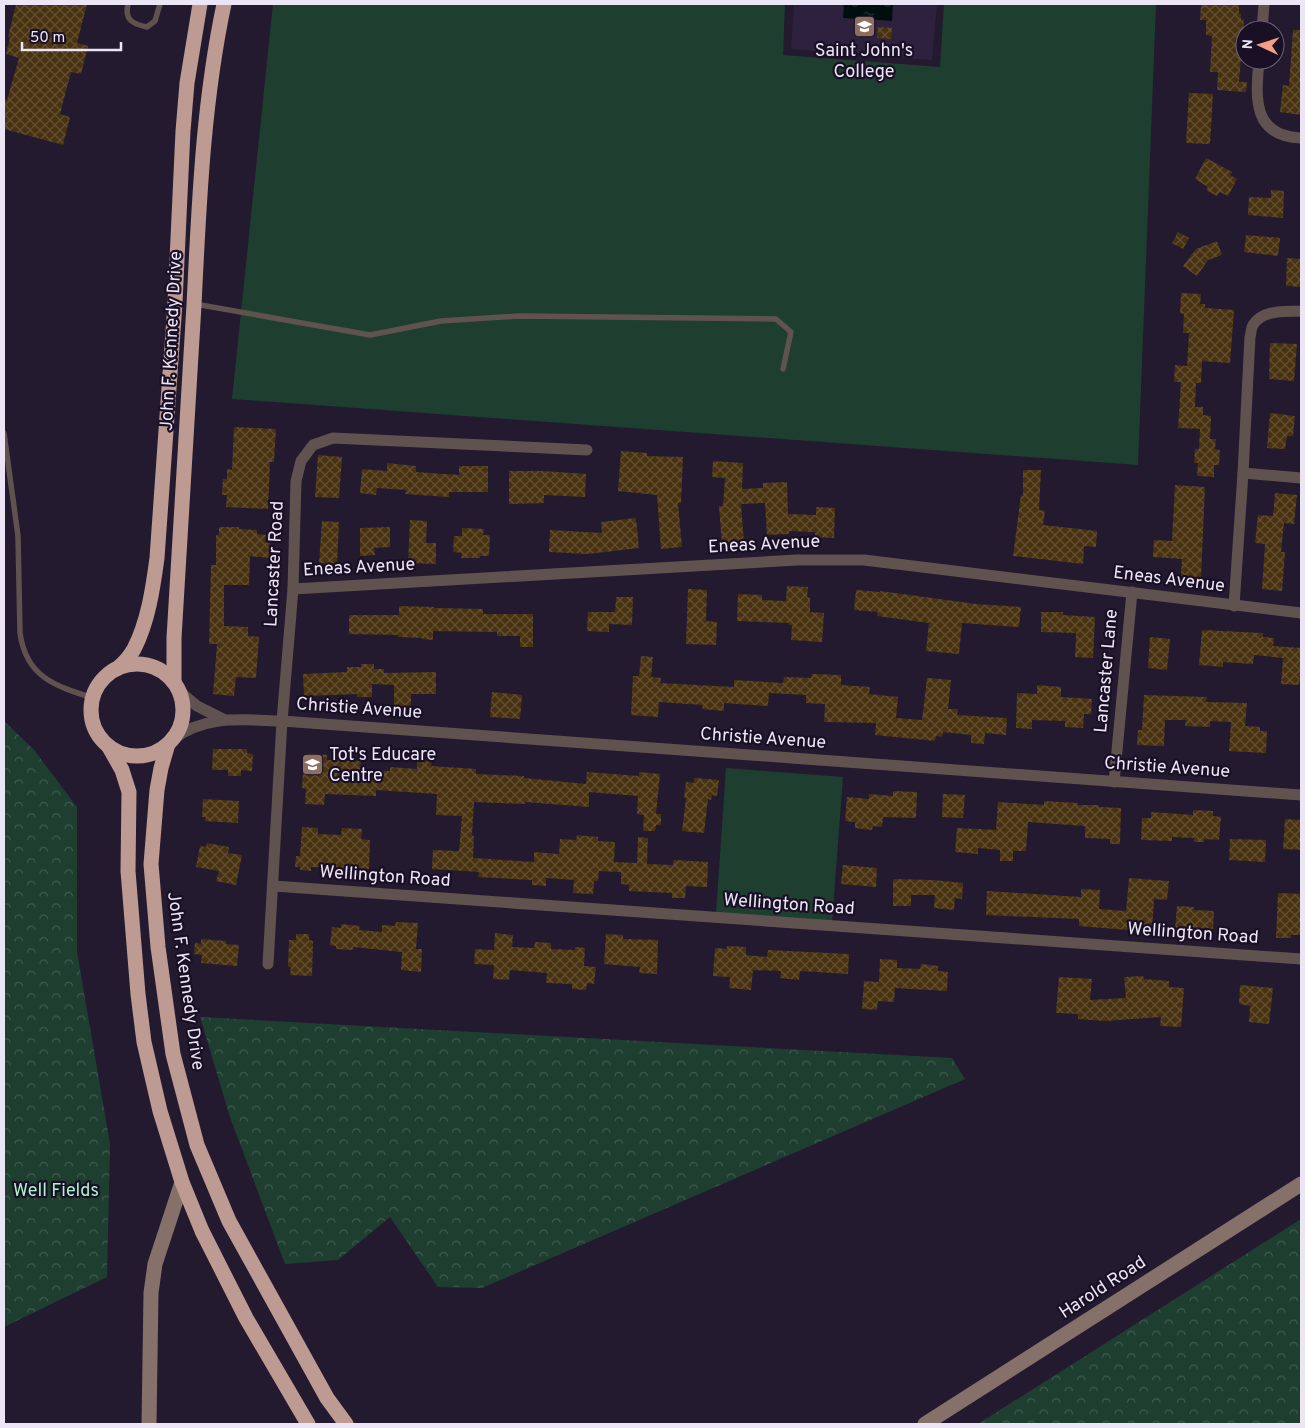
<svg xmlns="http://www.w3.org/2000/svg" width="1305" height="1428" font-family="Overpass,sans-serif">
  <defs>
    <pattern id="forest-crowns" width="20" height="18" patternUnits="userSpaceOnUse" patternTransform="scale(1.25)"><rect width="20" height="18" fill="#1e3f30"/><path d="M2 6a3 3 0 1 1 6 0M12 15a3 3 0 1 1 6 0" fill="none" stroke="#3f5b4f"/></pattern>
    <pattern id="water-ripples" width="26" height="14" patternUnits="userSpaceOnUse" patternTransform="scale(1.25)"><rect width="26" height="14" fill="#010e0f"/><path d="M2 4q2-2 4 0t4 0M15 11q2-2 4 0t4 0" fill="none" stroke="#263133"/></pattern>
    <pattern id="building-cross-hatch" width="8" height="8" patternUnits="userSpaceOnUse" patternTransform="scale(1.25)"><rect width="8" height="8" fill="#48320f"/><path d="M0 0l8 8M0 8l8-8" fill="none" stroke="#635033"/></pattern>
  </defs>
  <rect width="100%" height="100%" fill="#231a30"/>
  <path fill="#2e213e" d="M794,4h143l-5,56 -141,-11z"/>
  <g fill="url(#forest-crowns)">
    <path d="M4,721l30,29 43,57v145l33,192 -3,133 -103,50z"/>
    <path d="M200,1017l752,41 13,21 -483,209 -44,-1 -48,-70 -52,43 -53,4 -55,-147z"/>
    <path d="M1301,1219v205h-323z"/>
  </g>
  <g fill="#1e3f30">
    <path d="M273,4h512l-2,51 157,12 4,-63h212l-18,461 -906,-66z"/>
    <path d="M726,768l117,9 -11,145 -116,-9z"/>
  </g>
  <path fill="url(#water-ripples)" d="M844,4h49l-1,17 -49,-3z"/>
  <g fill="url(#building-cross-hatch)">
    <path d="M16,4h71l-10,39 11,3 -7,28 -10,-2 -11,42 10,3 -7,28 -59,-16v-30l3,1 12,-42 -13,-4 4,-16 -2,-1z"/>
    <path d="M1201,4h38v10l2,-1v7l3,-1 -5,63h8l-1,10 -29,-2 1,-18h-8l2,-36 -6,-1v-15h-6z"/>
    <path d="M878,27l14,1 -1,11 -14,-1z"/>
    <path d="M1293,30h8v85l-21,-3 3,-27 6,1z"/>
    <path d="M1189,93l24,1 -3,50 -24,-1z"/>
    <path d="M1206,158l26,14 -2,3 7,4 -9,17 -8,-4 -3,4 -11,-6 2,-3 -13,-8z"/>
    <path d="M1271,190l13,1 -1,27 -35,-3 1,-18 22,1z"/>
    <path d="M1178,232l11,6 -6,11 -11,-6z"/>
    <path d="M1246,235l34,3 -2,18 -34,-4z"/>
    <path d="M1217,241l5,14 -14,5 -11,16 -14,-10 13,-17z"/>
    <path d="M1287,258l14,1v28l-15,-1z"/>
    <path d="M1181,293l20,1 -1,10h5v4l29,2 -4,53 -28,-2 -1,22h-5l-1,24h8v8l8,1 -1,23h6l-1,10 5,1 -1,15h-5v12l-17,-1 1,-13h-4l1,-14h4l1,-20 -22,-1 3,-46h-7l1,-17 12,1 2,-33h-6l1,-19 -4,-1z"/>
    <path d="M1270,343l27,1 -3,37 -25,-2z"/>
    <path d="M1270,413l25,3 -2,20h-6l-2,13 -18,-1z"/>
    <path d="M234,427l42,2 -2,33h-4l-2,47 -42,-2 1,-12h-5l1,-16h4v-10l5,1z"/>
    <path d="M621,451l26,2v3l36,1 -2,46h-3l4,44 -21,2 -4,-54 -39,-4z"/>
    <path d="M318,455l24,2 -3,41 -24,-1z"/>
    <path d="M713,461l30,2 -1,26 21,-1v-5l24,-1 1,32 28,1v-8l19,1 -1,30 -19,-1v-5l-26,-1v3l-22,1 -2,-32 -24,1 3,40 -22,1 -3,-39h4l2,-28 -13,-1z"/>
    <path d="M387,463l29,3v6l43,3v-9h29v26h-39v5l-44,-3 1,-4 -29,-2 -1,7 -16,-2 2,-24 25,2z"/>
    <path d="M1023,470h18l-2,40 6,1 -2,14 54,6 -1,16 -12,-1 -1,18 -70,-8 8,-61 2,1z"/>
    <path d="M509,471h34l43,3 -1,23 -41,-2v8l-35,1z"/>
    <path d="M1175,485l30,2 -4,91 -20,-2 1,-17 -29,-2 1,-17 18,1z"/>
    <path d="M1275,493l22,2 -3,29 -10,-1 -3,29h4l-3,39 -20,-2 3,-45 -10,-1 3,-28 15,1z"/>
    <path d="M636,518l3,30 -51,6 -39,-2 1,-22 52,3 -1,-11z"/>
    <path d="M410,520l17,1 -1,22h10v21l-28,-1z"/>
    <path d="M322,521l17,1 -2,42 -18,-1z"/>
    <path d="M219,527h20v2l18,1v4l9,1 -1,7 5,1 -1,15 -19,-2 -1,29h-25v41l24,1v9l11,1 -3,41 -20,-1 -2,19 -21,-2 4,-50h-8l2,-79h5v-30h3z"/>
    <path d="M390,527v20l-16,1 1,7 -15,1v-28z"/>
    <path d="M462,528l22,1 -1,6h7l-1,21h-9v2h-19l1,-5 -9,-1 1,-16h8z"/>
    <path d="M787,586l21,1 -1,10 3,1v14l14,1 -2,29 -31,-2 1,-15h-3v-2l-52,-2 1,-27 24,1v5l24,1z"/>
    <path d="M688,589l19,1 -1,31 11,1 -1,23 -30,-1z"/>
    <path d="M856,590l24,2v-1l96,13 45,3 -2,20 -57,-4 -3,31 -33,-3 3,-28 -52,-7 1,-4 -24,-2z"/>
    <path d="M616,597h17l-1,28 -23,-1v8l-22,-1 1,-19h27z"/>
    <path d="M399,606l35,1v1l49,1v5h50v33h-13v-11h-23v-4l-64,-1v9l-11,-1v-1l-24,-1v-2l-49,-1v-19h50z"/>
    <path d="M1041,612h22v3l32,2 -2,41 -18,-1 1,-24 -35,-1z"/>
    <path d="M1202,630l61,3v4l11,1 -1,8 28,2v22l-2,15 -18,-1 2,-26 -29,-3 -1,9 -30,-2v5l-24,-2z"/>
    <path d="M1150,637l20,2 -3,31 -19,-2z"/>
    <path d="M641,656l12,1 -2,20 10,1 -1,5 74,4v-7l49,3 1,-6 27,1 1,-4 29,1v10l29,2 -1,7 29,3 -2,21 26,2 5,-42 24,2 -3,29h10l-1,6 50,3 -1,17 -21,-2 -1,11 -13,-1v-8l-28,-3 -1,5 -6,-1 -1,5 -60,-6 1,-12 -52,-1 1,-18 -19,-1v-8l-37,-2 -1,13 -44,-3v8l-22,-2 1,-4 -44,-3 -1,15 -27,-2 2,-39h6z"/>
    <path d="M361,664h13v5h10v4l52,-1v22h-25v13l-17,1v-23l-22,-1v13h-15v-3l-53,2 -1,-22 44,-2v-5h14z"/>
    <path d="M1037,685l24,2v10l31,2 -1,15h-7l-1,14 -18,-1v-6l-33,-1v9l-16,-1 1,-35 20,1z"/>
    <path d="M492,692l30,3 -2,24 -30,-2z"/>
    <path d="M1144,695l63,2 -1,5 41,1 -2,23 15,1v4h7l-1,22 -37,-2 2,-29 -21,-1v6l-25,-1 1,-6h-21l-1,26 -27,-1 1,-15h4z"/>
    <path d="M213,749h34v4l6,1 -1,17 -11,-1v6h-13v-6h-16z"/>
    <path d="M308,753l19,2v5l34,1 -1,9 30,1v-4l27,2v-9l15,1 -1,5 45,3v5l48,2v2l62,6 1,-12 52,4v-4l21,2 -4,40h5v11h-5l-1,6h-12l1,-16 -7,-1 1,-18 -49,-4v15l-64,-5v2l-51,-2 -2,33 2,1 -1,22 61,4v-10l25,2 1,-15 16,1 1,-5 21,2v4l17,1 -1,20 23,1 1,-26 10,1 -1,26 26,1 1,-5 34,2 -1,25 -21,-1 -1,12h-13v-5l-43,-2v-6l-8,-1v-12l-22,-1 -1,10h-4l-1,13 -20,-1 1,-13 -28,-2v8l-14,-1v-5l-54,-3 1,-5 -47,-3 1,-19 26,1 3,-35 -26,-1 1,-21 -61,-4v6l-51,-2 -1,11 -19,-1 1,-15 -4,-1 2,-30h3z"/>
    <path d="M694,778l25,2 -2,16 -5,-1 -1,5 -3,-1 -4,34 -22,-2 4,-33h-2l2,-16 8,1z"/>
    <path d="M893,791l24,1 -1,26 -33,-1 -1,10 -9,-1 -1,4 -17,-2v-6l-10,-1 2,-24 22,2v-5l24,2z"/>
    <path d="M943,794l22,1 -2,23 -21,-1z"/>
    <path d="M203,799l36,2 -1,22 -33,-2v-4h-3z"/>
    <path d="M1044,801l34,2 -1,2h22v2l22,1 -1,36h-10v-5l-25,-1v-12l-57,-4 -2,29h-13v10h-13v-11l-22,-2v6l-23,-2 2,-24 39,2 2,-28 46,3z"/>
    <path d="M1193,810l20,1v5l8,1 -2,23 -15,-1v3h-10v-4l-22,-1v4l-31,-1 1,-22h9v-6l42,3z"/>
    <path d="M1285,819l16,1v30l-18,-1z"/>
    <path d="M302,827l16,1v6l23,1 1,-7 20,1 -1,10 9,1 -1,29 -58,-2v4l-11,-1v-3h-5l1,-11h4z"/>
    <path d="M1230,839l36,1 -1,22 -36,-2z"/>
    <path d="M207,843l22,4 -1,6 14,2 -6,30 -20,-4 3,-10 -23,-4 4,-21 6,1z"/>
    <path d="M843,865l34,3 -1,19 -35,-3z"/>
    <path d="M1129,878l40,3 -2,19 -13,-1 -2,33 -73,-6v-7l-93,-4 1,-24 94,6v-8l19,1 -1,19 27,2z"/>
    <path d="M893,879l40,1 30,3 -1,16 -7,-1 -1,12 -20,-2 1,-13h-24v11h-18z"/>
    <path d="M1278,893l23,1v41h-10v3h-15z"/>
    <path d="M1177,906l17,1v3l20,1 -1,18 -20,-1v3l-18,-1z"/>
    <path d="M396,922l22,1 -2,26h6l-1,23 -20,-2 1,-18 -49,-5v3l-17,-1v-3l-6,-1 2,-18 9,1v-4l19,2 -1,4 23,2v-7l13,1z"/>
    <path d="M495,933l18,2 -1,12 22,1 1,-6 16,1v6l24,1v-3l10,1 -1,18 12,1 -2,17 -7,-1 -1,7 -14,-1v-5l-26,-1 1,-10 -37,-3 -1,10 -16,-1 1,-14 -20,-1 1,-15 19,1z"/>
    <path d="M296,934h13v6l4,1 -1,35 -22,-1 1,-8h-3l1,-27h7z"/>
    <path d="M606,934l17,1v4l35,1 -1,34 -18,-1 1,-6 -36,-3z"/>
    <path d="M201,939l25,2v3l13,1 -2,21 -36,-3 1,-8 -8,-1 1,-11 6,1z"/>
    <path d="M727,946l19,1v8l21,2 1,-7 81,4 -1,20 -48,-3 -1,9 -19,-2 1,-7 -28,-1 -2,20 -22,-2 1,-11 -17,-1 2,-28 12,1z"/>
    <path d="M880,959l17,1v8l23,1 1,-5 17,2v5l10,1 -1,19 -52,-3 -1,14 -16,-1 -1,9 -15,-1 2,-28 15,1z"/>
    <path d="M1143,976l1,3 25,2v6l15,1 -3,39 -21,-1 1,-9 -56,4 -27,-2v-5l-22,-1 3,-36 33,2 -2,21 36,-2 -2,-21z"/>
    <path d="M1240,985l33,3 -4,36 -20,-2 1,-16 -11,-2z"/>
  </g>
  <g fill="none" stroke-linecap="round" stroke-linejoin="round">
    <g stroke="#60534f" stroke-width="5.5">
      <path d="M128,4c-4,16 5,20 19,23l8,-6 5,-17"/>
      <path d="M195,304l175,31 71,-14 78,-5 257,3 15,13 -8,37"/>
      <path d="M4,433l14,103 2,97c6,44 35,53 73,65"/>
    </g>
    <g stroke="#60534f" stroke-width="11">
      <path d="M1262,30l2,-26"/>
      <path d="M1259,60c-3,36 -8,76 42,78"/>
      <path d="M1243,473l58,5"/>
      <path d="M293,589l504,-29h67l437,53"/>
      <path d="M1234,606l9,-133 7,-136c1,-3 1,-9 3,-12 9,-16 33,-13 48,-14"/>
      <path d="M179,691l18,15 26,13"/>
      <path d="M172,740c33,-26 71,-20 110,-19l1019,74"/>
      <path d="M1114,782l18,-190"/>
      <path d="M274,886l1027,73"/>
      <path d="M268,964l14,-243 11,-132 3,-108 5,-20 12,-16 20,-7 254,12"/>
    </g>
    <g stroke="#86706a" stroke-width="15">
      <path d="M149,1424l2,-131 4,-29 27,-82"/>
      <path d="M925,1424l376,-240"/>
    </g>
    <g stroke="#bd9a92" stroke-width="15">
      <circle cx="137" cy="710" r="46"/>
      <path d="M119,667c6,-5 11,-11 15,-18 14,-27 19,-61 23,-91l18,-255 8,-172 4,-48 13,-79"/>
      <path d="M174,682v-44c7,-111 14,-222 20,-333 5,-101 9,-202 30,-301"/>
      <path d="M168,744l-7,24 -4,22 -6,74 7,83 15,107 24,91 32,76 98,177 19,26"/>
      <path d="M109,747l13,23 7,22 -1,79 10,123 6,48 16,69 22,71 20,49 44,87 62,106"/>
    </g>
  </g>
  <defs>
    <symbol id="school-square" viewBox="-11 -11 22 22"><rect x="-9" y="-9" width="18" height="18" rx="4" fill="#8d6e63" stroke="#1a1025"/><path d="M0-5L7-2L0 1L-7-2ZM-4 1L0 2.5L4 1V4Q0 6-4 4Z" fill="#fff"/></symbol>
  </defs>
  <g fill-rule="evenodd">
    <use href="#school-square" x="852" y="14" width="25" height="25"/>
    <use href="#school-square" x="300" y="752" width="25" height="25"/>
  </g>
  <g text-anchor="middle" dominant-baseline="central" stroke-width="4.5" stroke-linejoin="round" paint-order="stroke">
    <g font-size="18" fill="#ebe5f5" stroke="#1a1025">
      <text x="864" y="51">Saint John's<tspan x="864" dy="21">College</tspan></text>
      <text x="329" y="755" text-anchor="start">Tot's Educare<tspan x="329" dy="21">Centre</tspan></text>
    </g>
    <g font-size="18" fill="#ebe5f5" stroke="#1a1025">
      <text transform="translate(172 341) rotate(-87)">John F. Kennedy Drive</text>
      <text transform="translate(764 545) rotate(-3)">Eneas Avenue</text>
      <text transform="translate(275 564) rotate(-87)">Lancaster Road</text>
      <text transform="translate(359 568) rotate(-3)">Eneas Avenue</text>
      <text transform="translate(1169 580) rotate(7)">Eneas Avenue</text>
      <text transform="translate(1107 671) rotate(-85)">Lancaster Lane</text>
      <text transform="translate(359 709) rotate(4)">Christie Avenue</text>
      <text transform="translate(763 739) rotate(4)">Christie Avenue</text>
      <text transform="translate(1167 768) rotate(4)">Christie Avenue</text>
      <text transform="translate(385 877) rotate(4)">Wellington Road</text>
      <text transform="translate(789 905) rotate(4)">Wellington Road</text>
      <text transform="translate(1193 934) rotate(4)">Wellington Road</text>
      <text transform="translate(185 981) rotate(82)">John F. Kennedy Drive</text>
      <text transform="translate(1103 1288) rotate(-33)">Harold Road</text>
    </g>
    <g font-size="18" fill="#adf5d0" stroke="#1a1025">
      <text x="56" y="1191">Well Fields</text>
    </g>
  </g>
  <rect width="1305" height="1428" fill="none" stroke="#ebe5f5" stroke-width="10"/>
  <g transform="translate(1260 45) rotate(274)"><circle r="24" fill="#1a1025" stroke="#6e6578"/>
  <path d="M0-4L9 19L0 12L-9 19Z" fill="#f39f84"/>
  <text y="-8" font-size="14" font-weight="bold" text-anchor="middle" fill="#ebe5f5">N</text>
  </g>
  <path d="M22 42v8h99v-8" fill="none" stroke="#ebe5f5" stroke-width="2.5"/>
  <text x="30" y="42" font-size="15" fill="#ebe5f5" stroke="#1a1025" stroke-width="4" paint-order="stroke">50 m</text>
</svg>
